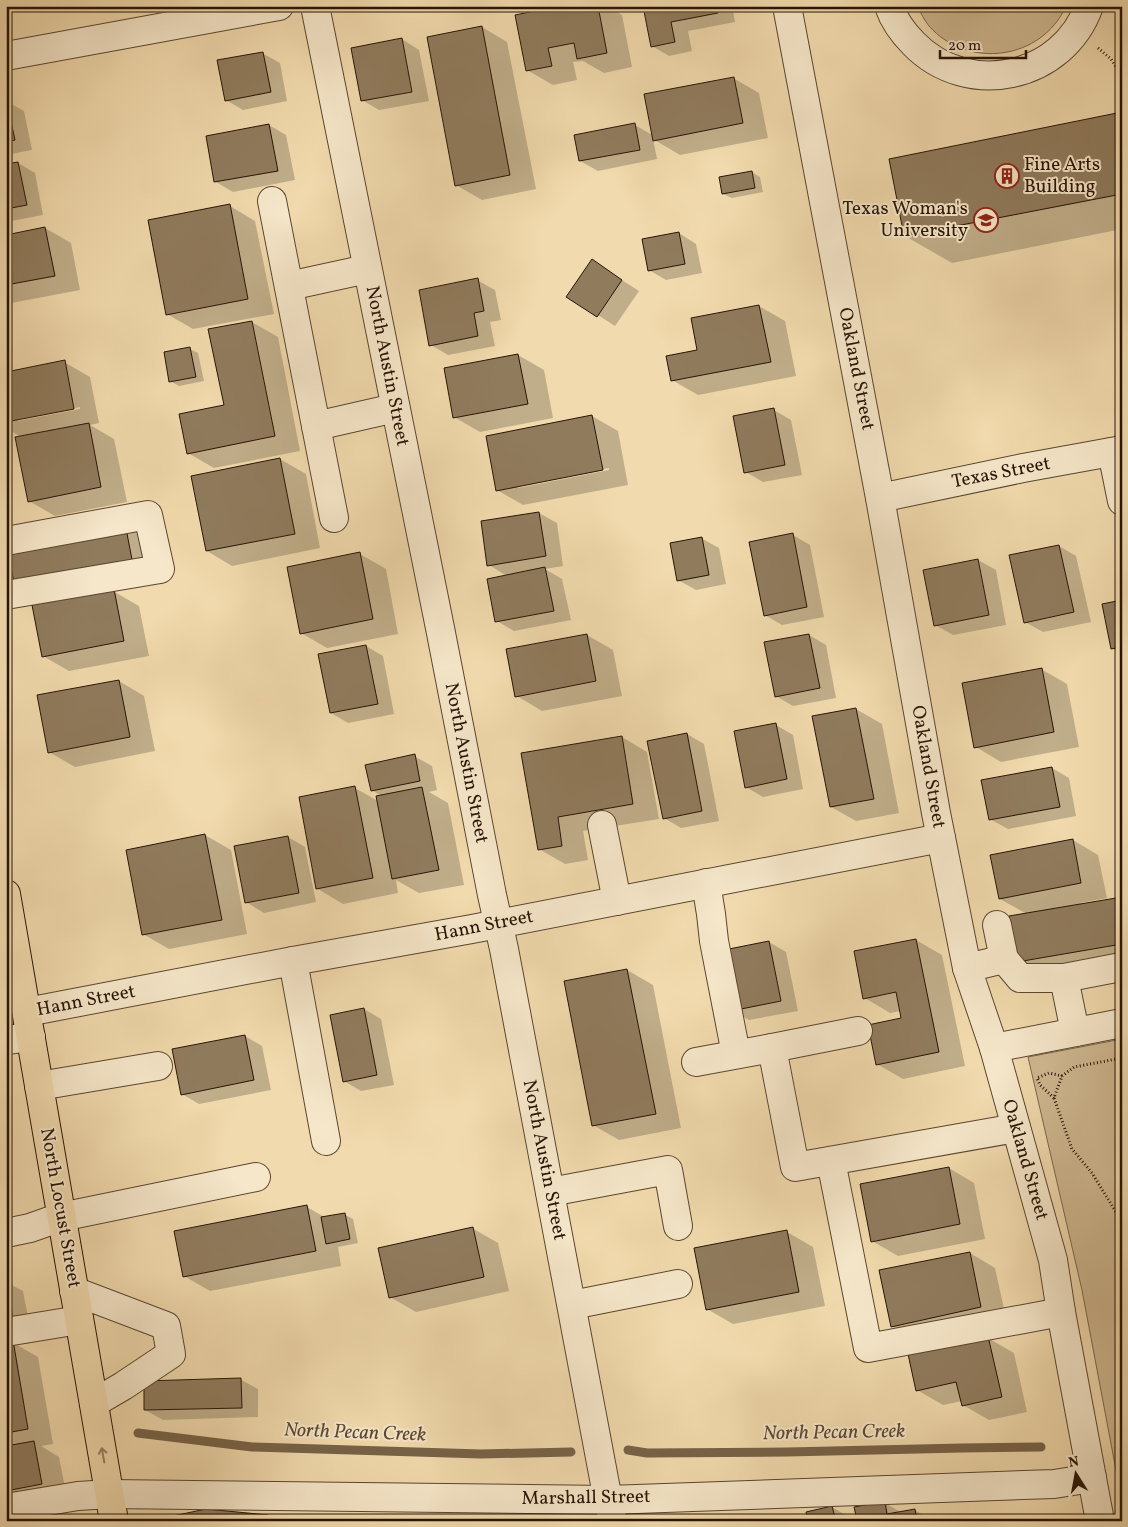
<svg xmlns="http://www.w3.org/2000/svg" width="1128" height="1527" font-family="Vollkorn,serif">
  <rect width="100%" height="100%" fill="#f1daad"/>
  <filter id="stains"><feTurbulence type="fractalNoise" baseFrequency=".004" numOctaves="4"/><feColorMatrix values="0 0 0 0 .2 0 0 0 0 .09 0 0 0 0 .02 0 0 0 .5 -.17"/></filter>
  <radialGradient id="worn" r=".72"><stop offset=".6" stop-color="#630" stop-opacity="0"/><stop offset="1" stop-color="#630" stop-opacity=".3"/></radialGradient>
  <g fill="#cfb891" stroke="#7b664c">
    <path d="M917,6h149c-24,54 -98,64 -137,20 -5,-6 -8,-13 -12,-20z"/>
    <path d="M1122,1039v463l-40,-212 -54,-233z"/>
  </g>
  <g fill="#0003" fill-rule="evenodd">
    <path d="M565,6h41l16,9 10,52 -28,6 -21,-12 -10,1 4,18 -24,5 -26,-15z"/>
    <path d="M644,6h88l3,16 -47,9 4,20 -23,5 -17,-10z"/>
    <path d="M482,27l25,15 29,147 -54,11 -26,-15z"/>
    <path d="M402,39l17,11 10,51 -50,9 -17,-10z"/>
    <path d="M262,53l18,10 7,38 -44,9 -17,-10z"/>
    <path d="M733,78l26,15 9,45 -88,17 -27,-16 4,20 -59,12 -18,-10 55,-36 19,11z"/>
    <path d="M6,101l18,10 8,39 -26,5z"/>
    <path d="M1122,114v115l-170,34 -47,-27z"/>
    <path d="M269,125l17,10 9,45 -62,12 -17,-10z"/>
    <path d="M18,163l17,10 8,42 -37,7v-57z"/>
    <path d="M752,172l8,5 3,15 -31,6 -9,-4z"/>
    <path d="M230,206l25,15 19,93 -81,15 -26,-15z"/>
    <path d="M45,228l26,15 9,47 -74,14v-68z"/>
    <path d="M679,233l17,11 6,29 -36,7 -17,-10z"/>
    <path d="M592,261l47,30 -24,35 -47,-30z"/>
    <path d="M477,280l18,10 6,30 -11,2 5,24 -47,9 -17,-10z"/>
    <path d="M759,306l26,15 11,55 -98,19 -26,-15 27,-29z"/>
    <path d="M252,322l26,15 22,114 -86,17 -26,-15 37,-47z"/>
    <path d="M190,349l8,4 6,28 -25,5 -9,-5z"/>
    <path d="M518,355l26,15 9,48 -73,14 -26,-15z"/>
    <path d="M64,362l26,15 9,46 -9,2 24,14 13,63 -72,14 -26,-15 -8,-64 -15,-9v-55zM80,407v2l-62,12v-2z"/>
    <path d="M774,410l17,10 11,55 -39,7 -17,-10z"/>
    <path d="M592,416l26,15 10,54 -105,20 -26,-15zM609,468v2l-91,18v-2z"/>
    <path d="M280,459l26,15 14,74 -88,18 -25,-15z"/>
    <path d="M539,513l18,10 6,43 -18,3 17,10 9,41 -57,11 -17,-10 10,-45 -18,-11 -7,-43z"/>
    <path d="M125,524l26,15 7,40 -116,23z"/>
    <path d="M793,535l17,10 14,72 -42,8 -17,-10z"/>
    <path d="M701,538l18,10 7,36 -30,6 -18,-10z"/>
    <path d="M1059,546l17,10 15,66 -48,10 -18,-10z"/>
    <path d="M360,554l26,15 12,65 -71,14 -26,-15z"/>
    <path d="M978,560l18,10 10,55 -53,10 -18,-10z"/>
    <path d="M113,591l26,15 10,50 -80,15 -26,-15z"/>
    <path d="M1122,601v53l-10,-6z"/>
    <path d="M587,635l26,15 9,46 -80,15 -25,-15z"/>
    <path d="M809,635l17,10 10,53 -43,8 -17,-10z"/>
    <path d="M366,646l17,10 11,58 -46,9 -17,-10z"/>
    <path d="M1041,669l26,15 12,63 -78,15 -25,-15z"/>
    <path d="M119,681l25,15 11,55 -80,16 -26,-15z"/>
    <path d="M856,709l26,15 17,89 -43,8 -25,-14z"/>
    <path d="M776,725l17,10 10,54 -40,8 -17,-10z"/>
    <path d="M687,734l17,10 15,77 -38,7 -17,-10z"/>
    <path d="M622,737l25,15 12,67 -76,12 5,29 -23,4 -26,-15 -16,-95z"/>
    <path d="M414,756l18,10 5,24 -8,2 19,11 16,82 -45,8 -23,-13 2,13 -55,11 -25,-15 37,-101 23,13 3,-5 -9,-6z"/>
    <path d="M1052,768l17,10 7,38 -68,13 -18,-10z"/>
    <path d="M205,835l26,15 16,84 -78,15 -26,-15z"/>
    <path d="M288,837l17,10 11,55 -52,11 -18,-11z"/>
    <path d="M1073,840l25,15 9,43 -27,5 1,2 41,-7v65l-78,14 -26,-15 9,-48 -27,-15z"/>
    <path d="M916,940l26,15 23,111 -62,13 -26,-15 25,-45 -1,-8 -11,2 -25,-15z"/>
    <path d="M769,942l17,10 12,59 -49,9 -17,-10z"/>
    <path d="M627,970l26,15 28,143 -62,12 -26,-15 -28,-143z"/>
    <path d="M364,1009l17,10 13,66 -33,6 -17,-10z"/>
    <path d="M245,1036l17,10 9,44 -72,14 -17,-10z"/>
    <path d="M949,1168l25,15 11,56 -87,17 -26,-15z"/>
    <path d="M307,1207l19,11 18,-4 9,5 5,24 -20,4 3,19 -131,25 -26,-15z"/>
    <path d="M472,1228l26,15 11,48 -93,21 -26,-15z"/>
    <path d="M787,1232l26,15 12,59 -92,18 -26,-15z"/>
    <path d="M970,1253l25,15 12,54 -89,19 -26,-15z"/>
    <path d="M6,1282l17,9 8,42 -25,5z"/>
    <path d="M988,1338l26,15 13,59 -38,8 -26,-15 -1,-4 -19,4 -26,-15z"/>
    <path d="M12,1342l26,15 15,87 -12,2 18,11 8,41 -61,12v-167z"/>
    <path d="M240,1379l18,10v28l-95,3 -18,-10z"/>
    <path d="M885,1503l17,10 13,-3 17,11h-75z"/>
    <path d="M832,1507l17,10 1,4h-41z"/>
  </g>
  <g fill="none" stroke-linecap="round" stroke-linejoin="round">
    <g stroke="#776348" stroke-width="9">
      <path d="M138,1433l114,14 229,7 90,-2"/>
      <path d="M628,1450l19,3 140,-1 175,-4 79,-1"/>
    </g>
  </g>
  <g fill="#907b5d" stroke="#271406">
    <path d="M559,6h39l9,47 -30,6 -3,-16 -26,5 4,18 -26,5 -11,-56z"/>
    <path d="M643,6h74l1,7 -47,9 4,20 -24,5z"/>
    <path d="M482,26l28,149 -55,11 -28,-149z"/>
    <path d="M402,38l10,54 -51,9 -10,-53z"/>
    <path d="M263,52l8,40 -46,9 -8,-41z"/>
    <path d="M734,77l9,46 -90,18 -9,-47z"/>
    <path d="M6,99l9,41 -9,2z"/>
    <path d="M1122,112v82l-218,42 -15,-77z"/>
    <path d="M635,123l5,27 -61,11 -5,-26z"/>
    <path d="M269,124l9,47 -64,11 -8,-46z"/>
    <path d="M18,162l9,43 -21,4v-45z"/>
    <path d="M752,171l3,17 -33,6 -3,-17z"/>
    <path d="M230,204l18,95 -82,16 -18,-95z"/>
    <path d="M45,227l10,49 -49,9v-50z"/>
    <path d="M679,232l6,32 -37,7 -6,-32z"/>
    <path d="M592,259l30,21 -25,37 -31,-20z"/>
    <path d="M478,278l6,33 -10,2 4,23 -49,10 -10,-56z"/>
    <path d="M759,305l12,57 -100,19 -5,-25 31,-6 -6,-32z"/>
    <path d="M252,321l23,115 -88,18 -8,-40 45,-9 -16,-76z"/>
    <path d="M190,347l6,30 -27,5 -5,-30z"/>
    <path d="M518,354l10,50 -75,14 -9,-50z"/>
    <path d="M65,360l9,49 -68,13v-50z"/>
    <path d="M774,408l11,57 -41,8 -11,-57z"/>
    <path d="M592,415l11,55 -107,21 -10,-55z"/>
    <path d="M89,423l12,64 -73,15 -13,-65z"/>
    <path d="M280,458l15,76 -89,17 -15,-75z"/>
    <path d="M539,512l7,44 -59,10 -6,-45z"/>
    <path d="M125,523l8,42 -118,23 -8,-42z"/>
    <path d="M793,533l14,74 -43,9 -15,-74z"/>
    <path d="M702,537l7,38 -32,6 -7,-38z"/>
    <path d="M1059,545l15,67 -50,11 -15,-68z"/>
    <path d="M360,552l13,67 -73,15 -13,-67z"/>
    <path d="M978,559l11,56 -55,11 -11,-56z"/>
    <path d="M545,567l9,44 -59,11 -8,-43z"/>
    <path d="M114,589l10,52 -82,16 -10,-52z"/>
    <path d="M1122,600v47l-11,2 -9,-45z"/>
    <path d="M587,634l9,47 -81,16 -9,-48z"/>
    <path d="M809,634l11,54 -45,9 -11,-55z"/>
    <path d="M366,645l12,59 -48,9 -12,-59z"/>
    <path d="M1042,668l12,64 -80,16 -12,-65z"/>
    <path d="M119,680l11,57 -82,16 -11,-58z"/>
    <path d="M856,708l18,91 -44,8 -18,-91z"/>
    <path d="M776,723l11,56 -42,9 -11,-57z"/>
    <path d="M687,733l15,78 -39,8 -16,-78z"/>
    <path d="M622,736l11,68 -75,13 4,29 -24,4 -17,-97z"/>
    <path d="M415,754l5,27 -49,10 -6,-26z"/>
    <path d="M1052,767l8,40 -71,13 -8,-40z"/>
    <path d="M355,786l18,92 -57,11 -17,-92z"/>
    <path d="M422,787l17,83 -47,9 -16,-83z"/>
    <path d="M205,834l17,86 -80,15 -16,-85z"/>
    <path d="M288,836l11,57 -54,10 -11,-57z"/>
    <path d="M1073,839l8,44 -82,16 -9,-44z"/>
    <path d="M1122,897v47l-105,18 -8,-46z"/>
    <path d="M916,939l23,113 -63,13 -8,-40 33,-7 -5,-26 -33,7 -9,-48z"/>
    <path d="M769,941l12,60 -50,10 -12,-60z"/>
    <path d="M627,969l29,145 -64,12 -28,-145z"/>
    <path d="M364,1008l13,67 -34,7 -13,-67z"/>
    <path d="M245,1035l9,45 -73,15 -9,-46z"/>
    <path d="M949,1167l11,57 -89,18 -11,-58z"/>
    <path d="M307,1205l9,46 -133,26 -9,-46z"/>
    <path d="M345,1213l5,26 -24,5 -5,-27z"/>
    <path d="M473,1227l11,50 -95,21 -11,-50z"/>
    <path d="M787,1230l12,62 -93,18 -12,-62z"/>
    <path d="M970,1252l11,55 -90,20 -12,-57z"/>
    <path d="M6,1282l8,41 -8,2z"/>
    <path d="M988,1336l14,61 -40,9 -6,-24 -40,9 -8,-37z"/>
    <path d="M13,1340l15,89 -22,4v-91z"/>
    <path d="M241,1378l1,30 -98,2v-29z"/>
    <path d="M34,1441l8,43 -36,7v-45z"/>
    <path d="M885,1501l2,13 28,-5 2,12h-66l6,-1 -3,-13z"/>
    <path d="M832,1506l4,15h-28l-2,-9z"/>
    <path d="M206,1509l62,6 1,6h-120z"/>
  </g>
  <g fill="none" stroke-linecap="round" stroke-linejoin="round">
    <defs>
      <g id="minor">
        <path d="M315,6l125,622 52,267 12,54 104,551 5,21"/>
        <path d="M787,6l93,492 56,315 31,155 27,80 59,212 8,52 39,209"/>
        <path d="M889,6c5,15 14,27 25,38 54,55 149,35 175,-38"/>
        <path d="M6,56l273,-50"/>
        <path d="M272,201l62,317"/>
        <path d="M289,286l78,-17"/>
        <path d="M316,426l79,-18"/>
        <path d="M1112,452l10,49"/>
        <path d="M880,498l143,-30 99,-18"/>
        <path d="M6,541l142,-26 12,54 -154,26"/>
        <path d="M602,825l15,76"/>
        <path d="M706,883l5,31 3,27 22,113"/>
        <path d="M997,925l7,34"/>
        <path d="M293,961l33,180"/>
        <path d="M967,968l37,-9 16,19h44"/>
        <path d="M27,1012l266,-51 179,-32 469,-91"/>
        <path d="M1075,1032l-11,-54 57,-11 1,3"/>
        <path d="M6,1040l25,-3"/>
        <path d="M772,1048l86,-17"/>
        <path d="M994,1048l128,-25"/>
        <path d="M696,1062l76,-14 23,119 221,-39"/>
        <path d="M39,1086l119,-20"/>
        <path d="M831,1161l37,187 193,-36"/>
        <path d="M550,1192l118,-22 10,56"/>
        <path d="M6,1233l24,-5 31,-11 195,-40"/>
        <path d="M74,1291l92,35 5,28 -48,32 -29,17"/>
        <path d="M572,1305l106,-21"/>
        <path d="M6,1332l73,-12"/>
        <path d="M6,1508l72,-12 32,-2 498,6 446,-16 38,-6"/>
      </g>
      <path id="major" d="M6,894l108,627"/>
    </defs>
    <use href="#minor" stroke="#5a4630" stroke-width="30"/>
    <use href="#major" stroke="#271406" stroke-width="30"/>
    <g stroke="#271406" stroke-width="3" stroke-dasharray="1 2.5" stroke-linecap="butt">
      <path d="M1098,48l13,11 11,17"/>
      <path d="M1122,1058l-48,9 -12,9 -8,22 18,51 20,24 30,49"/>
      <path d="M1054,1098l-14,-13 -3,-7 12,-5 13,3"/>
    </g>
    <use href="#minor" stroke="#f6e7ca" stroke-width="28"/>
    <use href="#major" stroke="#f1daad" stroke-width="28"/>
  </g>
  <defs><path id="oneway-shaft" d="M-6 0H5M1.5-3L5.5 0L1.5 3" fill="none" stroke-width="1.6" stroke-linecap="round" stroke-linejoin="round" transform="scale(1.25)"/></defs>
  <use stroke="#968162" href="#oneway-shaft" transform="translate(103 1455) rotate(-100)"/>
  <defs>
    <symbol id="building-ring" viewBox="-11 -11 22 22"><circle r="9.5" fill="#f6e7ca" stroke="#8f2418" stroke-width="1.5"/><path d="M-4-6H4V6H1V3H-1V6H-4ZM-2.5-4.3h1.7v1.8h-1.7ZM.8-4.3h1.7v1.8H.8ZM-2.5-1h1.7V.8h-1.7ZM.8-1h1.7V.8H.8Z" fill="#8f2418"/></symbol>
    <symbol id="university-ring" viewBox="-11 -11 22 22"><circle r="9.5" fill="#f6e7ca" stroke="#8f2418" stroke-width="1.5"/><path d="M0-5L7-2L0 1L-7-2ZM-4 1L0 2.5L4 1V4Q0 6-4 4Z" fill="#8f2418"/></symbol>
  </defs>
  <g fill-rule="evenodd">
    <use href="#building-ring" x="993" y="162" width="28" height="28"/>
    <use href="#university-ring" x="972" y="206" width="28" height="28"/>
  </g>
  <g text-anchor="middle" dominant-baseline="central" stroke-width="4" stroke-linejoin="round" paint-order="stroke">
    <g font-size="19" fill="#271406" stroke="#f6e7ca" text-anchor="start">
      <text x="1024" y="165">Fine Arts<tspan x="1024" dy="22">Building</tspan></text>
      <text x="968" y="209" text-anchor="end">Texas Woman's<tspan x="968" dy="22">University</tspan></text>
    </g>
    <g font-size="19" fill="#271406" stroke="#f6e7ca">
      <text transform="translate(387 366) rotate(79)">North Austin Street</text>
      <text transform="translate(856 369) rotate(79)">Oakland Street</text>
      <text transform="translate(1001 473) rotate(-11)">Texas Street</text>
      <text transform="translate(466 763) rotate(79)">North Austin Street</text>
      <text transform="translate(928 767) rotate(80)">Oakland Street</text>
      <text transform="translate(484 926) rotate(-11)">Hann Street</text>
      <text transform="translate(86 1001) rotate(-11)">Hann Street</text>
      <text transform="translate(544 1160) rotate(79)">North Austin Street</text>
      <text transform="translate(1025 1160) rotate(74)">Oakland Street</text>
      <text transform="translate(60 1208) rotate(80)">North Locust Street</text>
      <text transform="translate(586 1498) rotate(-1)">Marshall Street</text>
    </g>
    <g font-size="20" font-style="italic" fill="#5c4832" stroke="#f6e7ca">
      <text transform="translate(355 1433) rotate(2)">North Pecan Creek</text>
      <text transform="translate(834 1433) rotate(-1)">North Pecan Creek</text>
    </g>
  </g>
  <rect width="1128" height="1527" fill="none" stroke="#f1daad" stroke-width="25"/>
  <rect x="8" y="8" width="1113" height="1512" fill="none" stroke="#271406" stroke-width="2.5"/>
  <rect x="12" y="12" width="1103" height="1502" fill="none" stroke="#271406"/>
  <g transform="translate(1076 1474) rotate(349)" stroke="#f6e7ca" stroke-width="4" paint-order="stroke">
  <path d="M0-4L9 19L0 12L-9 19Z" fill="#271406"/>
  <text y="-8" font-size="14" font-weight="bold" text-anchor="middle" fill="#271406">N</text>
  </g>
  <path d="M940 50v8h86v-8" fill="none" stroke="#271406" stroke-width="2.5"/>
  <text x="948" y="50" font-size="15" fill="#271406" stroke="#f6e7ca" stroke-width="4" paint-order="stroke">20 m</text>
  <rect width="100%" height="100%" filter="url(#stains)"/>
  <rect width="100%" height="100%" fill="url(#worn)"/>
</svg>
